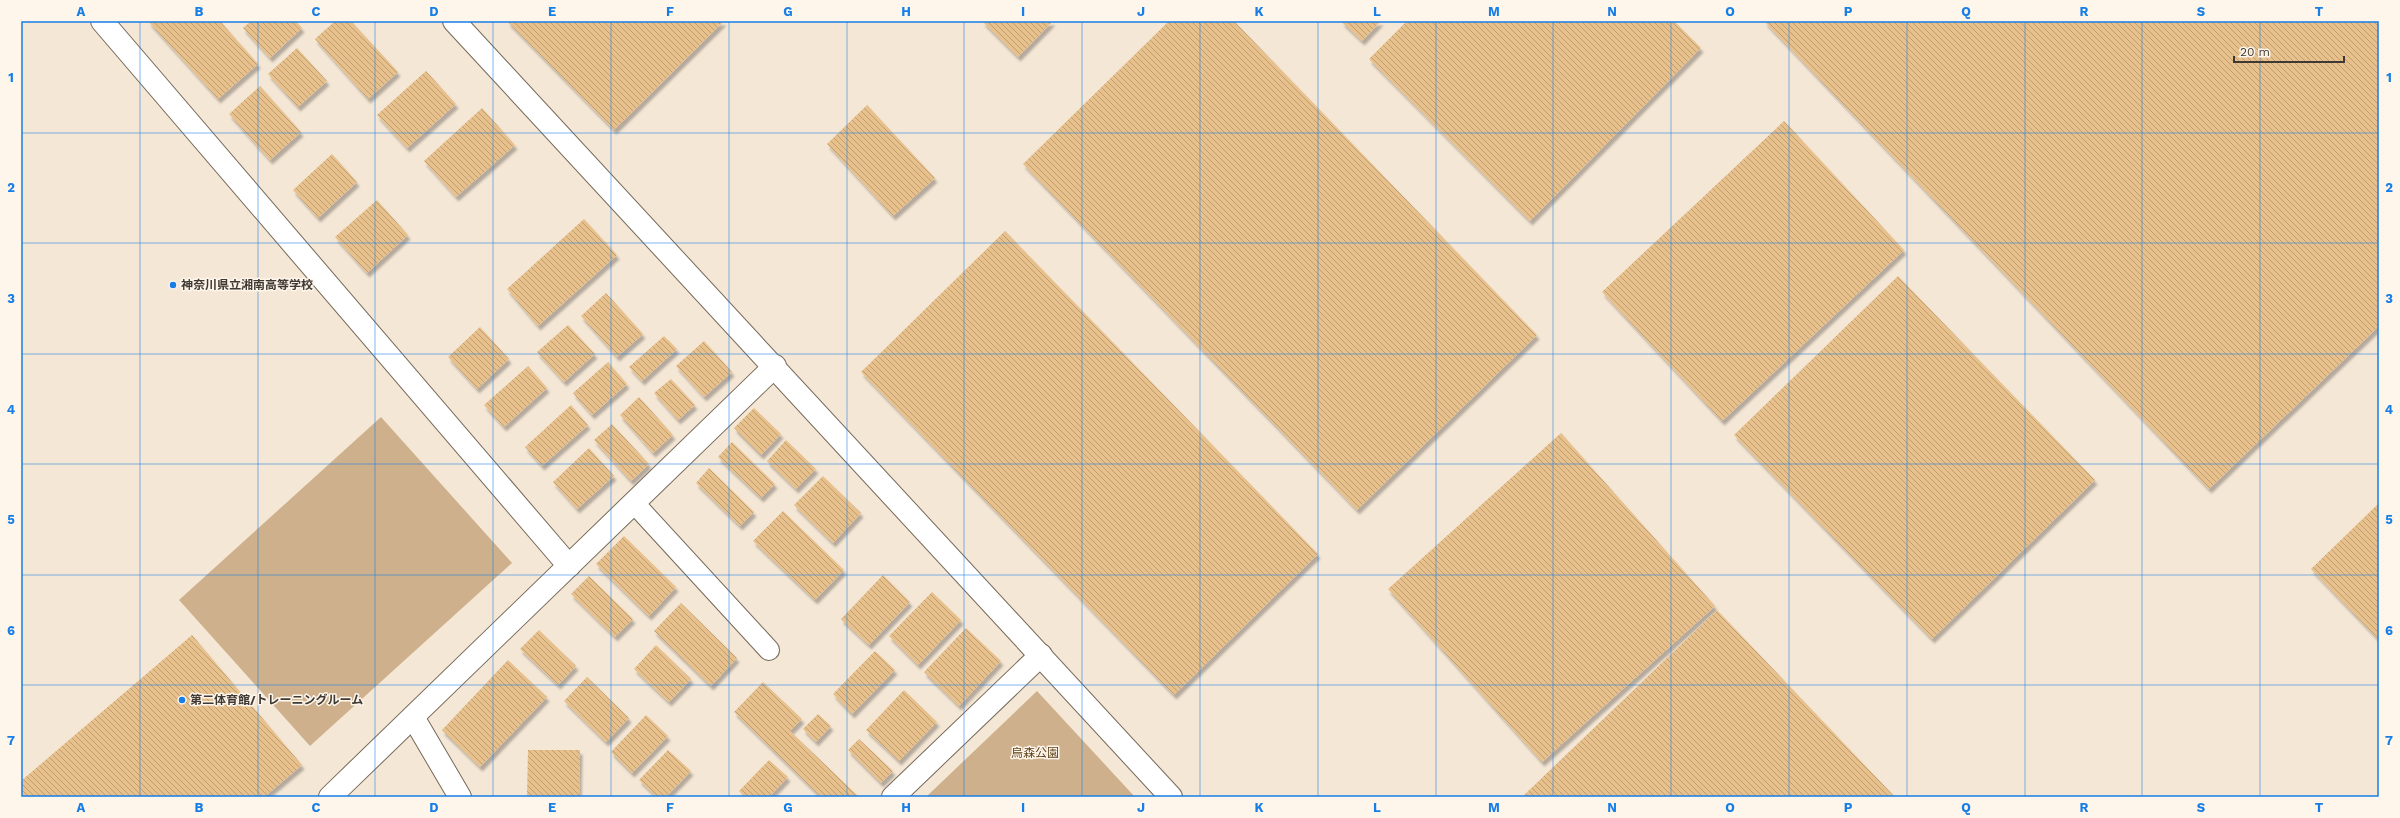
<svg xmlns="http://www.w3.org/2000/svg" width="2400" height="818" font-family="'Work Sans','Noto Sans JP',sans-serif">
  <defs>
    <pattern id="building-back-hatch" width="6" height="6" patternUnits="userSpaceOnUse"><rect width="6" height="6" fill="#e8c08b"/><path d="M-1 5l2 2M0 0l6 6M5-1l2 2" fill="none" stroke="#bd9d72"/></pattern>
    <filter id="shadow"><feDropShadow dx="2.5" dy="4.5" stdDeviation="1" flood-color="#0004"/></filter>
  </defs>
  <rect width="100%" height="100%" fill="#f5e7d5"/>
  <g fill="#ceb18c">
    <path d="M381,417l131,146 -202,183 -131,-146z"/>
    <path d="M1037,691l98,106h-209z"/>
  </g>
  <g fill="url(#building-back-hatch)" filter="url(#shadow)">
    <path d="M148,21h72l38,43 -40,35z"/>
    <path d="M251,21h45l6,7 -32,30 -27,-30z"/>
    <path d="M335,21h16l47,51 -30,27 -53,-60z"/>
    <path d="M507,21h217l-110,109z"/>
    <path d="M982,21h71l-35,36z"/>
    <path d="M1169,21h65l303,314 -180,175 -334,-346z"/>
    <path d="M1341,21h40l-19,20z"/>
    <path d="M1407,21h267l27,27 -171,173 -161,-162z"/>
    <path d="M1764,21h615v305l-170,163z"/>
    <path d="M297,48l30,33 -29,26 -30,-33z"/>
    <path d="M426,71l30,33 -49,44 -30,-33z"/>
    <path d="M260,86l41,46 -31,28 -41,-46z"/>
    <path d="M867,105l68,73 -42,38 -66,-72z"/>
    <path d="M482,108l33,37 -59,52 -32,-36z"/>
    <path d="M1784,121l120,129 -182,171 -120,-129z"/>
    <path d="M332,154l25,28 -39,36 -25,-28z"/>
    <path d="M377,200l31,35 -41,38 -32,-36z"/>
    <path d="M584,219l33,36 -79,71 -31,-37z"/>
    <path d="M1005,231l313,323 -144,141 -313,-323z"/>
    <path d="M1898,276l197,204 -163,159 -198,-204z"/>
    <path d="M606,293l37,41 -26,23 -36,-41z"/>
    <path d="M568,325l27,29 -31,28 -27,-30z"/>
    <path d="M480,327l29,32 -32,30 -29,-32z"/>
    <path d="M664,336l13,13 -35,32 -13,-14z"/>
    <path d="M704,341l28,31 -28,25 -28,-31z"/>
    <path d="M608,362l19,22 -35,31 -19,-22z"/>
    <path d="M528,366l19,22 -43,39 -20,-22z"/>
    <path d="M671,379l24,26 -17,15 -24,-27z"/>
    <path d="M639,397l34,38 -20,18 -33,-38z"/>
    <path d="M571,405l17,20 -46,41 -17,-19z"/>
    <path d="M754,408l27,26 -20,21 -27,-27z"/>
    <path d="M612,424l37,40 -18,17 -37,-41z"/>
    <path d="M1561,433l154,173 -173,156 -154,-173z"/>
    <path d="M786,440l30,29 -20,20 -29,-28z"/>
    <path d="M732,442l43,42 -14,14 -43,-41z"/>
    <path d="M589,448l25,28 -37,33 -24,-27z"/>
    <path d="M709,468l45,44 -14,14 -44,-43z"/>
    <path d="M823,476l38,37 -28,30 -39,-38z"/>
    <path d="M2379,503v137l-68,-71z"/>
    <path d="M783,511l61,59 -29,30 -62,-59z"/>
    <path d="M624,536l52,51 -27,29 -53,-52z"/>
    <path d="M883,575l27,27 -41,43 -28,-26z"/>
    <path d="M589,576l44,43 -18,18 -44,-43z"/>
    <path d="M932,592l29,28 -43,45 -29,-29z"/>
    <path d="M681,603l56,55 -26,28 -57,-55z"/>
    <path d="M1717,610l178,187h-373z"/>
    <path d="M966,628l35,33 -42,45 -35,-34z"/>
    <path d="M539,630l37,36 -18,19 -38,-36z"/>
    <path d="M192,635l110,130 -38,32h-243v-16z"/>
    <path d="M656,645l35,34 -22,23 -35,-33z"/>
    <path d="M875,651l20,19 -43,44 -19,-20z"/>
    <path d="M508,660l39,37 -67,70 -38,-37z"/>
    <path d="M587,677l42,41 -23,24 -42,-41z"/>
    <path d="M763,682l39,37 -12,12 68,65 -1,1h-36l-87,-85z"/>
    <path d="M904,690l33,32 -38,39 -33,-31z"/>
    <path d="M818,714l13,12 -15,16 -13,-13z"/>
    <path d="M646,715l22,21 -36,37 -21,-21z"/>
    <path d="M859,739l34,32 -12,12 -33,-33z"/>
    <path d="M528,750h52l-1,47h-52z"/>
    <path d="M668,750l23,21 -25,26h-9l-18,-17z"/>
    <path d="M769,760l19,17 -19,20h-24l-6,-6z"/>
  </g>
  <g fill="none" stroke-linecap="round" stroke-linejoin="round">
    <defs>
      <path id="lane" d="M634,503l135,147"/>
      <g id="street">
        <path d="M102,21l467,545"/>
        <path d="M413,717l47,80"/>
        <path d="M330,797l445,-431"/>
        <path d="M893,797l148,-142"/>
      </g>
      <path id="secondary" d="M454,21l717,776"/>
    </defs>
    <use href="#lane" stroke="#756959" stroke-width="22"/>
    <use href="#street" stroke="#756959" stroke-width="24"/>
    <use href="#secondary" stroke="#756959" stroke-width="24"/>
    <use href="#lane" stroke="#fff" stroke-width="20"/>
    <use href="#street" stroke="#fff" stroke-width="22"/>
    <use href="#secondary" stroke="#fff" stroke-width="22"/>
  </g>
  <path fill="none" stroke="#177ee6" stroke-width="1" stroke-opacity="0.55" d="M140,21v776M258,21v776M375,21v776M493,21v776M611,21v776M729,21v776M847,21v776M964,21v776M1082,21v776M1200,21v776M1318,21v776M1436,21v776M1553,21v776M1671,21v776M1789,21v776M1907,21v776M2025,21v776M2142,21v776M2260,21v776M21,133h2358M21,243h2358M21,354h2358M21,464h2358M21,575h2358M21,685h2358"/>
  <g fill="#177ee6" stroke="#fef5eb" stroke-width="1.5">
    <circle cx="173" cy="285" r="4"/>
    <circle cx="182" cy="700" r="4"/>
  </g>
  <g text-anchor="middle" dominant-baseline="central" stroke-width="3" stroke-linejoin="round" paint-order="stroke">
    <g font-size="12" font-weight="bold" fill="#3e3932" stroke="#fef5eb" text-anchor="start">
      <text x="181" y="285">神奈川県立湘南高等学校</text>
      <text x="190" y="700">第二体育館/トレーニングルーム</text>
    </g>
    <g font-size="12" fill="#5e431a" stroke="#fef5eb">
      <text x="1035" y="753">烏森公園</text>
    </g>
  </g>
  <rect width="2400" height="818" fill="none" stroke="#fef5eb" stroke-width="44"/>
  <path d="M2234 56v6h110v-6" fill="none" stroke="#3e3932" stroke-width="2"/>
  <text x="2240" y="56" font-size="12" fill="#3e3932" stroke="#fef5eb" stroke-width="3" paint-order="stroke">20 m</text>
  <rect x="22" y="22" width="2356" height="774" fill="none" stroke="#177ee6" stroke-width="1.5"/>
  <g font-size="13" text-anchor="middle" font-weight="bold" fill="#177ee6">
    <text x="81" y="16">A</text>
    <text x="199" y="16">B</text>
    <text x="316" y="16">C</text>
    <text x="434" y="16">D</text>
    <text x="552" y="16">E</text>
    <text x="670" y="16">F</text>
    <text x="788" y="16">G</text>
    <text x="906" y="16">H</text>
    <text x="1023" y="16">I</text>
    <text x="1141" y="16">J</text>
    <text x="1259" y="16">K</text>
    <text x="1377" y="16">L</text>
    <text x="1494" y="16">M</text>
    <text x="1612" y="16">N</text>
    <text x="1730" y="16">O</text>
    <text x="1848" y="16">P</text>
    <text x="1966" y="16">Q</text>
    <text x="2084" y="16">R</text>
    <text x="2201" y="16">S</text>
    <text x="2319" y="16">T</text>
    <text x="11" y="82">1</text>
    <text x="2389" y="82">1</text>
    <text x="11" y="192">2</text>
    <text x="2389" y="192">2</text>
    <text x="11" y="303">3</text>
    <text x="2389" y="303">3</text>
    <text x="11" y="414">4</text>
    <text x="2389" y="414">4</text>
    <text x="11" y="524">5</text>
    <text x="2389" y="524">5</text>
    <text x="11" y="635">6</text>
    <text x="2389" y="635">6</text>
    <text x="11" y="745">7</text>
    <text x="2389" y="745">7</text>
    <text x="81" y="812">A</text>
    <text x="199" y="812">B</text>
    <text x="316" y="812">C</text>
    <text x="434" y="812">D</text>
    <text x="552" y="812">E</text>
    <text x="670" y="812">F</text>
    <text x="788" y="812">G</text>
    <text x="906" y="812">H</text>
    <text x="1023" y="812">I</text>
    <text x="1141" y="812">J</text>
    <text x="1259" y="812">K</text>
    <text x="1377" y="812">L</text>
    <text x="1494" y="812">M</text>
    <text x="1612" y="812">N</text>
    <text x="1730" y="812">O</text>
    <text x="1848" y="812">P</text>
    <text x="1966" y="812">Q</text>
    <text x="2084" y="812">R</text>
    <text x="2201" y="812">S</text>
    <text x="2319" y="812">T</text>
  </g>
</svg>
